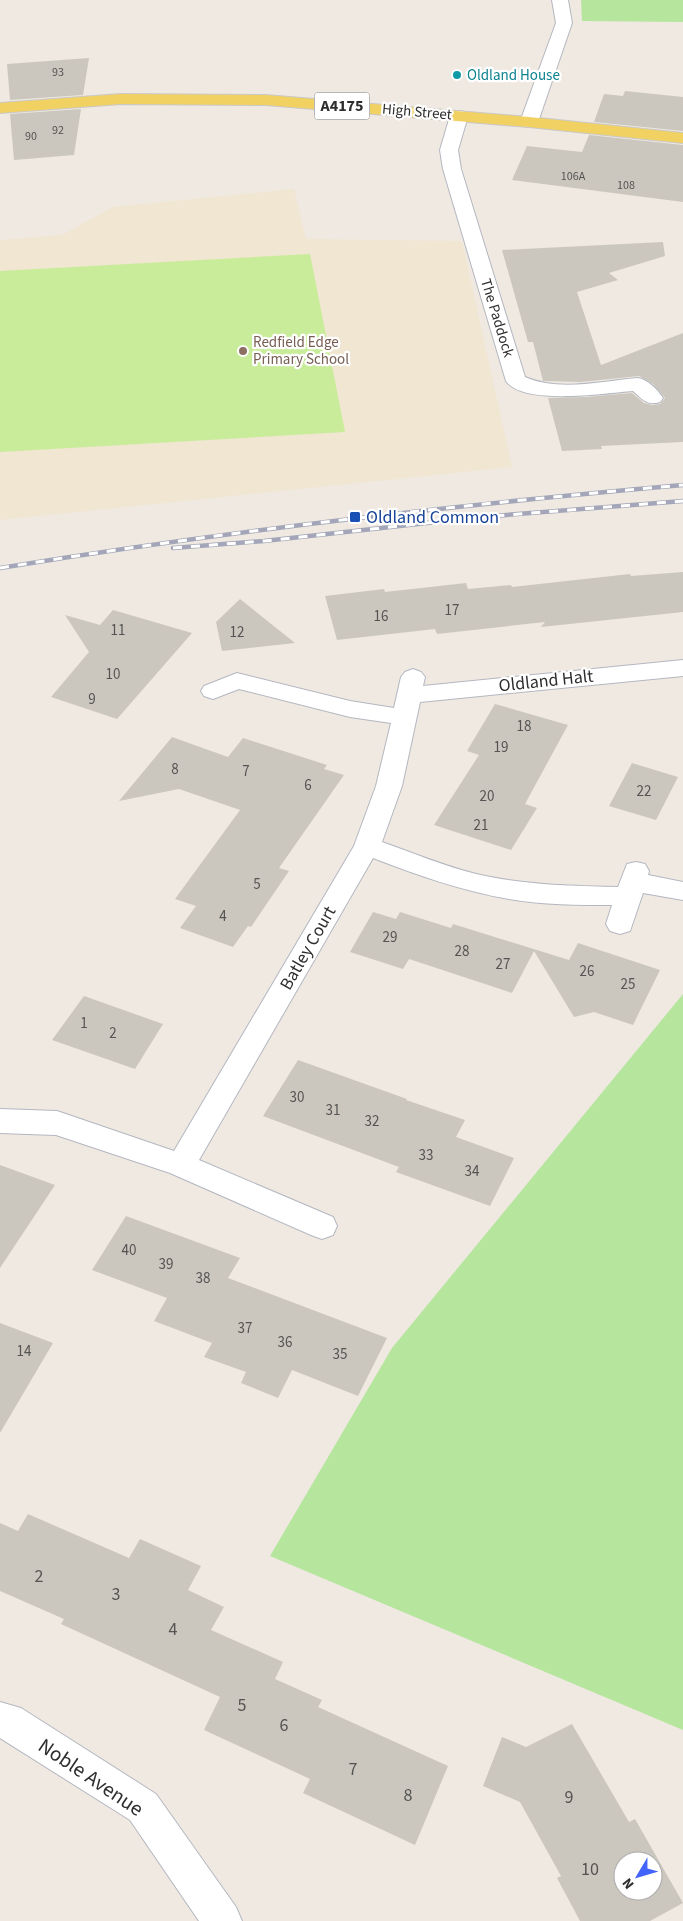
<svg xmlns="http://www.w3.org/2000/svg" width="683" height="1921" font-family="'Source Sans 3',sans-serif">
  <rect width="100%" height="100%" fill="#efe9e1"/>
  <path fill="#f0e6d1" d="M294,189l12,50 156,2 50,226 -512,53v-280l62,-5 51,-28z"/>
  <g fill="#b6e59e">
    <path d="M581,0h102v22l-101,-1z"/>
    <path d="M683,994v736l-413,-174 122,-208z"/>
  </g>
  <path fill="#c9ec9a" d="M310,254l35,178 -345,20v-181z"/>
  <g fill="#cbc7bf" fill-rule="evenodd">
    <path d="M89,58l-6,37 -73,5 -3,-36z"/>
    <path d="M625,91l58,6v34l-89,-9 10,-28 19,2z"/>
    <path d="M81,109l-7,46 -60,5 -4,-46z"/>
    <path d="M589,135l94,10v57l-171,-22 15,-34 55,6z"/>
    <path d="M663,242l2,14 -56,17 9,7 -41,12 24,73 82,-32v109l-82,4 1,3 -40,2 -14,-53 38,-1 46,-4 12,10 8,2 8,-1 5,-6 -12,-14 -14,-8 -58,6 -38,-1 -10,-39h-5l-26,-92z"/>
    <path d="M683,572v40l-142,15 4,-5 -108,12 -2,-5 -98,11 -12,-44 59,-7 1,3 81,-9 2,6 43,-4 1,2 118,-13 1,2z"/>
    <path d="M240,599l55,44 -73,8 -6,-29z"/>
    <path d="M113,610l79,23 -75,86 -66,-22 38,-45 -24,-37 35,10z"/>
    <path d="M495,704l73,21 -43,79 12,4 -26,42 -77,-25 45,-70 -12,-4z"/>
    <path d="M172,737l56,20 15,-19 84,27 -3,4 20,6 -65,93 10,3 -38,56 -3,-1 -15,21 -53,-19 16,-22 -21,-7 65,-89 -61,-21 -60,12z"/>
    <path d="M632,763l46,14 -22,43 -47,-14z"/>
    <path d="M373,912l23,7 4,-7 51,16 2,-4 116,36 9,-17 82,27 -27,55 -39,-13 -20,5 -40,-66 -22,42 -103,-34 -6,10 -53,-17z"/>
    <path d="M84,996l79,28 -28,45 -83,-29z"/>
    <path d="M298,1060l109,39 -1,1 59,20 -9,17 58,21 -24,48 -94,-34 3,-5 -136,-51z"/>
    <path d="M0,1165l55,20 -55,83z"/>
    <path d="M126,1216l114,42 -12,20 159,60 -29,58 -66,-26 -14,28 -37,-15 5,-11 -42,-15 8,-14 -58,-22 13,-23 -75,-28z"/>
    <path d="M0,1323l53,20 -53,90z"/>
    <path d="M28,1514l101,44 11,-19 61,27 -13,24 36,17 -13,23 72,32 -8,17 47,21 -4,7 130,59 -33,79 -112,-52 7,-14 -106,-49 16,-33 -159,-73 3,-5 -64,-28v-68l18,8z"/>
    <path d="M572,1724l57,98 6,-3 48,84 -33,18h-70l-23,-43 4,-2 -41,-74 -37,-16 19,-49 24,10zM623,1861h30v30h-30z"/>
  </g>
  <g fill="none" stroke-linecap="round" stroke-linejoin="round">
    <defs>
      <g id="minor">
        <path d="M552,0h16l4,23 -34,99 -3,4 -6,1 -6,-1 -3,-4 36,-99z"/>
        <path d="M459,111l6,1 3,4 -10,34 3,19 64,208c34,15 77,4 113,1 10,2 19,11 25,20l-3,4c-13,4 -18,-3 -27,-11 -27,2 -110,15 -127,-10l-63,-212 -3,-19 10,-34 3,-4z"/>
        <path d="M683,660v16l-263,26 -18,84 -20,56c31,11 62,24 94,32 47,11 95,12 142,13l9,-23 9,-2 9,2 4,7 -1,4 35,7v18l-40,-7 -13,38 -10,3 -10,-3 -4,-7 6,-19c-34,0 -69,0 -103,-6 -47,-8 -92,-24 -136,-41l-174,302 134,57 4,9 -4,9 -11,4 -11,-4 -141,-62 -114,-38 -56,-2v-24l57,2 117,40 180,-305 22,-60 15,-63 -41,-6 -111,-28 -26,10 -9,-3 -3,-5 3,-5 33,-13 113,28 44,7 7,-31 4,-5 8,-3 8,3 4,5 -2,9z"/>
        <path d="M0,1702l21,6 135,86 80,113 6,14h-43l-69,-101 -130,-82z"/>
      </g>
      <path id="major" d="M121,94l145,1 263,22 154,16v10l-154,-16 -263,-22 -145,-1 -121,9v-10z"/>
    </defs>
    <use href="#minor" stroke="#b4b7c1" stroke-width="2"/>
    <use href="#major" stroke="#c9c9c9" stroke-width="2"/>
    <use href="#minor" fill="#fff" fill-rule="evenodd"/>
    <use href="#major" fill="#f2d163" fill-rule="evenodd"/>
    <defs>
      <g id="rail">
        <path d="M173,548l91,-7 217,-24 202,-16"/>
        <path d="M0,568c227,-37 454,-63 683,-83"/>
      </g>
    </defs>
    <use href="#rail" stroke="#a3a6b8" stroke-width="4.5"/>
    <use href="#rail" stroke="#fff" stroke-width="3" stroke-dasharray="9" stroke-linecap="butt"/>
  </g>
  <circle fill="#0f9aa8" stroke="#fff" stroke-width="2" cx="457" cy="75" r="5"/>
  <circle fill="#8d6e63" stroke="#fff" stroke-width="2" cx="243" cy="351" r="5"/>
  <rect fill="#1a4fb4" stroke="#fff" stroke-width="2" x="349" y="511" width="12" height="12" rx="2.5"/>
  <g text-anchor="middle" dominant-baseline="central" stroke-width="4.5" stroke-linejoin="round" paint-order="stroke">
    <g font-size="12" fill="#555452">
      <text x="58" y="72">93</text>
      <text x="58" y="130">92</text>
      <text x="31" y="136">90</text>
      <text x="573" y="176">106A</text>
      <text x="626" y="185">108</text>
    </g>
    <g font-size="15" fill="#0d838f" stroke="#fff" text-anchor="start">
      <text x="467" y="75">Oldland House</text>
    </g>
    <g font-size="15" fill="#2e2e2e" stroke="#fff">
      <text transform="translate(417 112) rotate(5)">High Street</text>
      <text transform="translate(497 318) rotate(73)">The Paddock</text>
    </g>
    <g font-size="15" fill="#785e54" stroke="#fff" text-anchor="start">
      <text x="253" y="342">Redfield Edge<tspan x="253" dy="17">Primary School</tspan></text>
    </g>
    <g font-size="15" fill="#555452">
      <text x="452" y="610">17</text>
      <text x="381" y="616">16</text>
      <text x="118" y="630">11</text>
      <text x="237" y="632">12</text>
      <text x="113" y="674">10</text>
      <text x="92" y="699">9</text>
      <text x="524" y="726">18</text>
      <text x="501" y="747">19</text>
      <text x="175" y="769">8</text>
      <text x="246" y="771">7</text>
      <text x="308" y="785">6</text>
      <text x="644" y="791">22</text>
      <text x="487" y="796">20</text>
      <text x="481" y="825">21</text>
      <text x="257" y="884">5</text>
      <text x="223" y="916">4</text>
      <text x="390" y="937">29</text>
      <text x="462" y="951">28</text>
      <text x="503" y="964">27</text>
      <text x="587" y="971">26</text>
      <text x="628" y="984">25</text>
      <text x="84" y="1023">1</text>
      <text x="113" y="1033">2</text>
      <text x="297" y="1097">30</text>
      <text x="333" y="1110">31</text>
      <text x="372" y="1121">32</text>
      <text x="426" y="1155">33</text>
      <text x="472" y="1171">34</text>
      <text x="129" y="1250">40</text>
      <text x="166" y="1264">39</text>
      <text x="203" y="1278">38</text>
      <text x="245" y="1328">37</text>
      <text x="285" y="1342">36</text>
      <text x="24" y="1351">14</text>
      <text x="340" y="1354">35</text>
    </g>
    <rect fill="#fff" stroke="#6d6d6d" stroke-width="1" x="314.5" y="92.5" width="55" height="27" rx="4"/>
    <g font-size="16" font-weight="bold" fill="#2e2e2e">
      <text x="342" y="106">A4175</text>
    </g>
    <g font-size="18" fill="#164399" stroke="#fff" text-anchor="start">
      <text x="366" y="517">Oldland Common</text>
    </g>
    <g font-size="18" fill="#2e2e2e" stroke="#fff">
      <text transform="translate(546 681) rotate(-6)">Oldland Halt</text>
      <text transform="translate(308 948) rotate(-60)">Batley Court</text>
    </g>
    <g font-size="18" fill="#555452">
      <text x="39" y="1576">2</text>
      <text x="116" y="1594">3</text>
      <text x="173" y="1629">4</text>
      <text x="242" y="1705">5</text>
      <text x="284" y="1725">6</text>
      <text x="353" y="1769">7</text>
      <text x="408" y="1795">8</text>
      <text x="569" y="1797">9</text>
      <text x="590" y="1869">10</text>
    </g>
    <g font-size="21" fill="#2e2e2e" stroke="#fff">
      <text transform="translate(91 1777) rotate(34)">Noble Avenue</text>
    </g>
  </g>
  <g transform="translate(638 1876) rotate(232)"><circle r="24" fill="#ffffff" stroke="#ababab"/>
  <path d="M0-4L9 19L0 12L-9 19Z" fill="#4264fb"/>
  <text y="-8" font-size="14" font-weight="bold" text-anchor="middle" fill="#2e2e2e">N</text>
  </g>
</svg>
